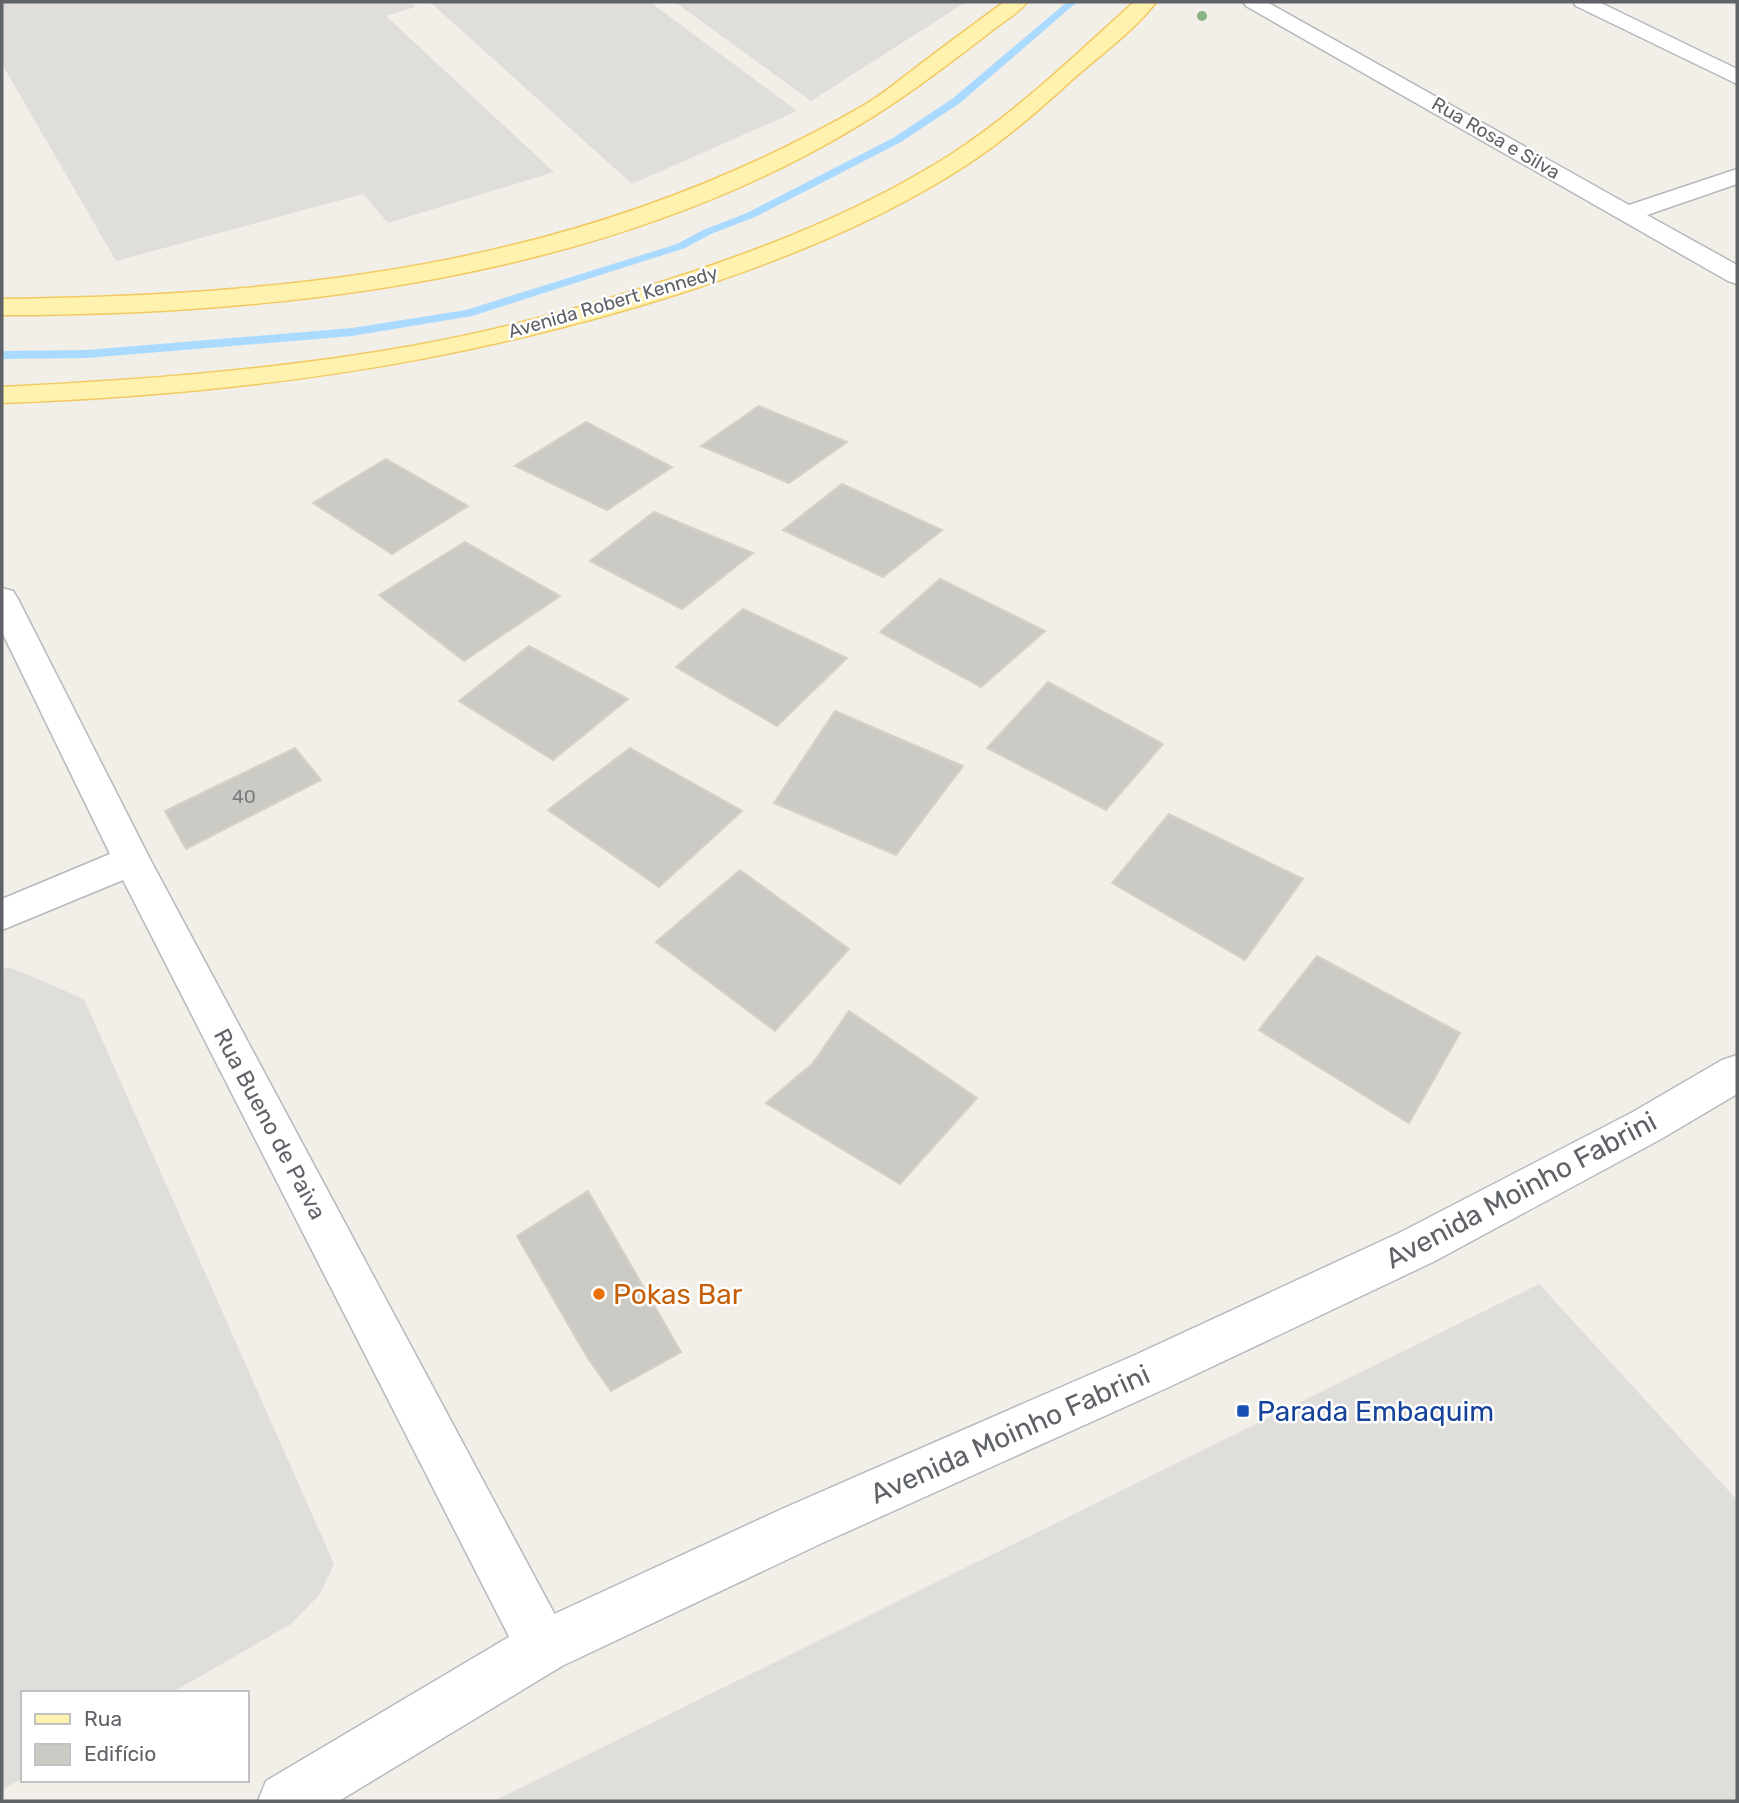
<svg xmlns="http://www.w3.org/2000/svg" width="1739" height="1803" font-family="Rubik,sans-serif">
  <rect width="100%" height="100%" fill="#f1efe8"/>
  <g fill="#e0deda">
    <path d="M2,2h408l5,5 -29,9 168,156 -166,51 -25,-29 -247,67 -114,-197z"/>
    <path d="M430,2h220l147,109 -165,73z"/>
    <path d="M675,2h291l-155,99z"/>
    <path d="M9,967l75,32 250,565 -14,30 -29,30 -120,69h-148v85l-21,12v-820z"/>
    <path d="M1539,1284l198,216v301h-1243z"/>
  </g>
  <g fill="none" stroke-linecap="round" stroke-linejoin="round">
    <path fill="#aadaff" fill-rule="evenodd" d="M1067,2h10l-117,101 -59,39 -146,75 -44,17 -26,14 -213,68 -120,20 -265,22 -85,1v-8l85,-1 265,-22 114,-18 211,-66 26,-14 44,-17 146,-75 59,-39z"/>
  </g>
  <g fill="#cccac5" stroke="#d6d1c6" stroke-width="2">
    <path d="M759,406l88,36 -58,41 -88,-37z"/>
    <path d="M586,422l86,45 -65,43 -92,-44z"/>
    <path d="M386,459l82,47 -76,48 -79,-51z"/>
    <path d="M842,484l100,46 -59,47 -100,-47z"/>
    <path d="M654,512l99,41 -71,56 -92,-48z"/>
    <path d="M465,542l95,54 -96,65 -85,-66z"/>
    <path d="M940,579l105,52 -64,56 -101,-55z"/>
    <path d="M743,609l104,49 -70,68 -101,-59z"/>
    <path d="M529,646l99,53 -75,61 -94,-59z"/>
    <path d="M1048,682l115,62 -57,66 -119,-62z"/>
    <path d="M835,711l128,55 -67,89 -122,-52z"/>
    <path d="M295,748l26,32 -135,69 -21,-38z"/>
    <path d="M630,748l112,63 -83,76 -111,-77z"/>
    <path d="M1169,814l134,65 -58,81 -133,-77z"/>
    <path d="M740,870l109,79 -74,82 -119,-89z"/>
    <path d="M1317,956l143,77 -51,90 -150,-93z"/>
    <path d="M849,1011l128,87 -77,86 -134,-81 47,-40z"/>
    <path d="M588,1191l93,161 -70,39 -24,-34 -70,-121z"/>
  </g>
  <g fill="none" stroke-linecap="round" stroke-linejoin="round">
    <defs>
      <g id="street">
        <path d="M1243,2h24l362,203 108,-36v15l-90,31 90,50v19l-9,-3 -482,-275z"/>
        <path d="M1573,2h26l138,67v15l-161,-78z"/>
        <path d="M2,588l11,3 5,8 133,262 411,767 8,19 -8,19 -19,8 -19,-8 -401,-786 -121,50v-31l108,-45 -108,-222z"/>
      </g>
      <path id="secondary" d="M1737,1055v39l-76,45 -228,123 -264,125 -349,157 -258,122 -223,135h-81l8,-20 258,-153 260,-120 351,-153 266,-123 230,-119 91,-53z"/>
      <g id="primary">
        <path d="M1004,2h23c-7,10 -20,17 -29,24 -21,16 -41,32 -62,47 -259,196 -618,242 -934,242v-16c311,-4 589,-36 864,-195 17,-10 32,-23 48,-35 30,-23 60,-45 90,-67z"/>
        <path d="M1134,2h22c-19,26 -58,55 -83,77 -34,31 -69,62 -108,87 -88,57 -188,96 -287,128 -222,71 -444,101 -676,109v-16c137,-7 275,-17 410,-41 95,-17 189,-43 280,-74 89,-30 178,-66 258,-117 67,-43 125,-100 184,-153z"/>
      </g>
    </defs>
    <use href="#street" stroke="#b5b8bc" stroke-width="3"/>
    <use href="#secondary" stroke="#b6babf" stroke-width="3"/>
    <use href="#primary" stroke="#f2c960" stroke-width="3"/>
    <use href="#street" fill="#fff" fill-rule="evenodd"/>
    <use href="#secondary" fill="#fff" fill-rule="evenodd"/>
    <use href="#primary" fill="#fff2af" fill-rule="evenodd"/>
  </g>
  <circle fill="#89b387" cx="1202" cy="16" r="5"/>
  <circle fill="#e8710a" stroke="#fff" stroke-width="2.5" cx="599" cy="1294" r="7"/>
  <rect fill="#1a4fb4" stroke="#fff" stroke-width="2.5" x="1236" y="1404" width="14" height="14" rx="3.5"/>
  <g text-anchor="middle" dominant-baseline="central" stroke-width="5" stroke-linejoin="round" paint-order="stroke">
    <g font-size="19" fill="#5f6368" stroke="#fff">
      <text transform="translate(1496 138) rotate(30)">Rua Rosa e Silva</text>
      <text transform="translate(613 302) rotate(-16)">Avenida Robert Kennedy</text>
    </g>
    <g font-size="19" fill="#7a7d7f">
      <text x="244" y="796">40</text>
    </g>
    <g font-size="23" fill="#5f6368" stroke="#fff">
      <text transform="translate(270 1124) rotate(62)">Rua Bueno de Paiva</text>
    </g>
    <g font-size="28" fill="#5f6368" stroke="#fff">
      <text transform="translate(1521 1190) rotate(-28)">Avenida Moinho Fabrini</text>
      <text transform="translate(1010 1434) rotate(-24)">Avenida Moinho Fabrini</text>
    </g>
    <g font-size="28" fill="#c56008" stroke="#fff" text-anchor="start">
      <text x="613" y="1294">Pokas Bar</text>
    </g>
    <g font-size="28" fill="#164399" stroke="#fff" text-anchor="start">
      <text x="1257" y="1411">Parada Embaquim</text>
    </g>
  </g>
  <rect width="1739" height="1803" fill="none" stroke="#5f6368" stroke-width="7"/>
  <rect x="21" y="1691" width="228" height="91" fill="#ffffff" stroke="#bfc1c3" stroke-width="2"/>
  <rect x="35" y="1714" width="35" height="10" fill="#fff2af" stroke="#bfc1c3" stroke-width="2"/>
  <text x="84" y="1726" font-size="21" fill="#5f6368">Rua</text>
  <rect x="35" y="1744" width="35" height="21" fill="#cccac5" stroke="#bfc1c3" stroke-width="2"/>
  <text x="84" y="1761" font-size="21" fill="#5f6368">Edifício</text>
</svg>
